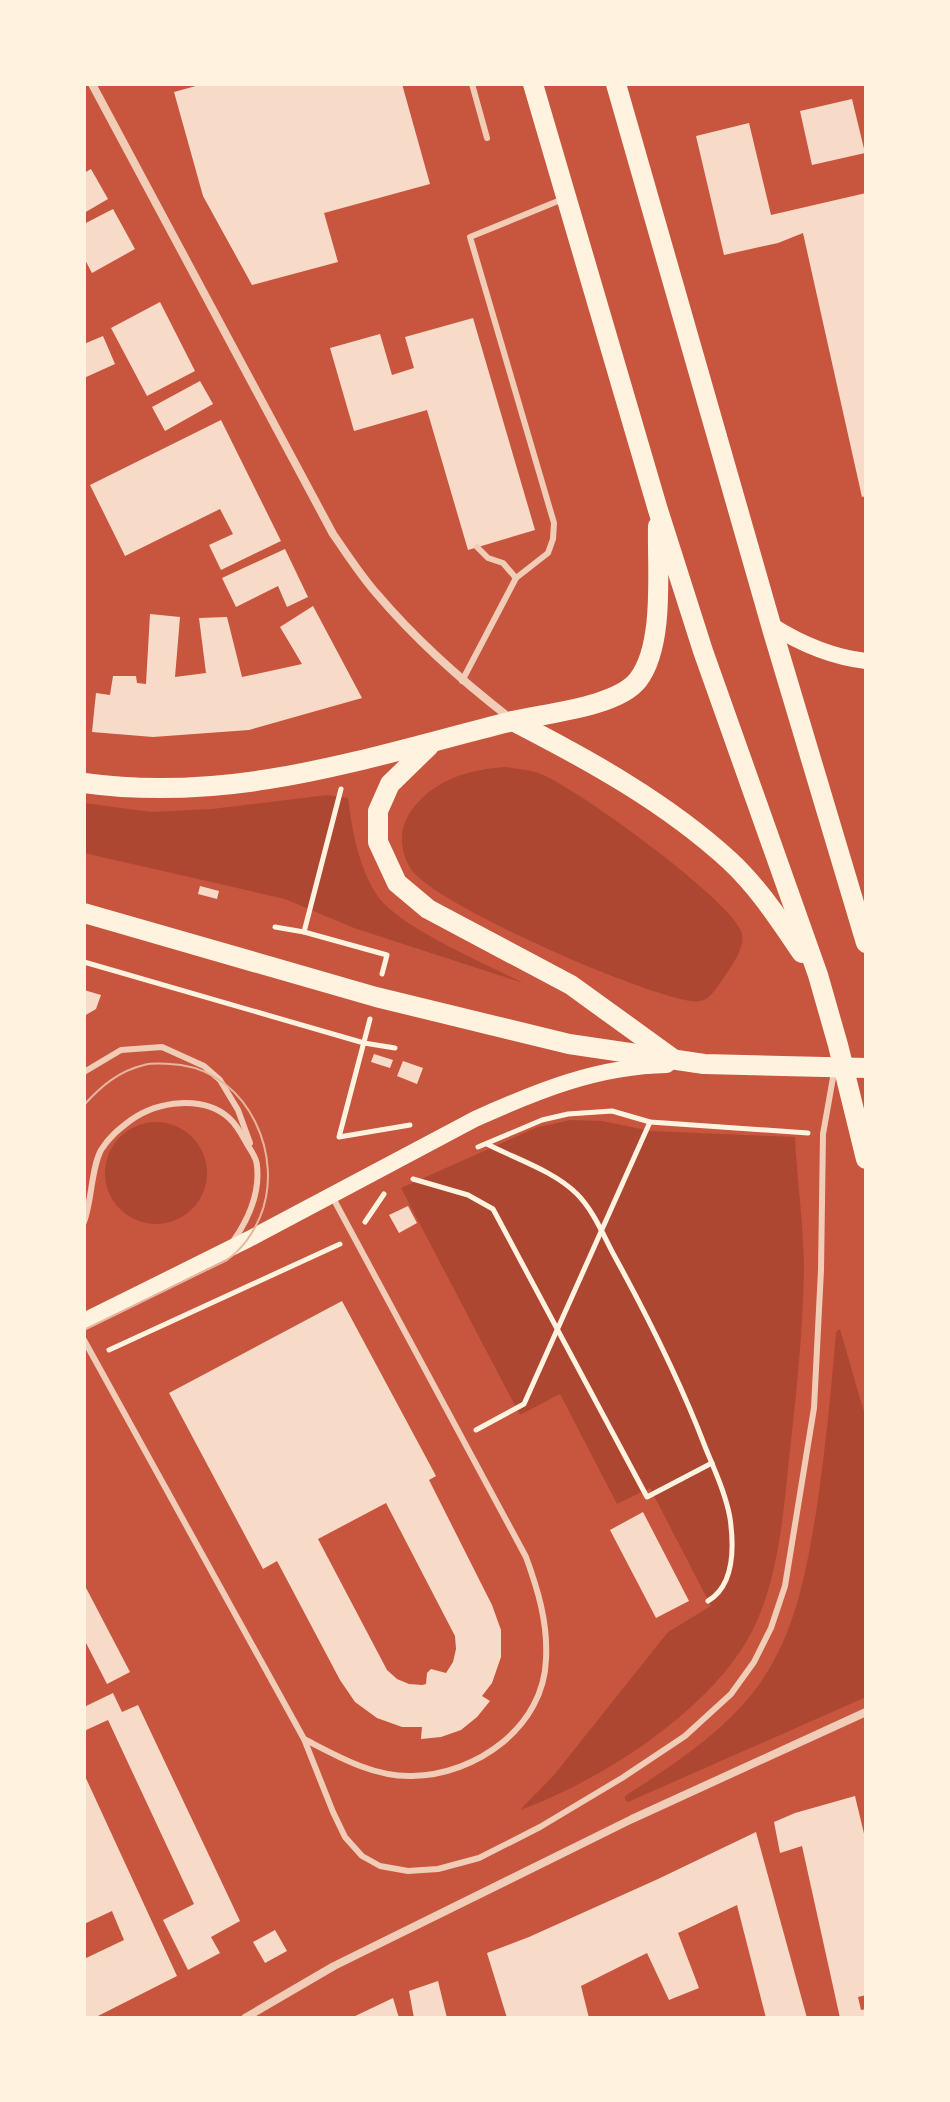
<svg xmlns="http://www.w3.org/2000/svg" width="950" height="2102" font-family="Inter,sans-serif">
  <rect width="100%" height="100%" fill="#c8553d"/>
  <g fill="#ae4732">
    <path d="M506,767c11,2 24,3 35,7 37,15 186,123 200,157 5,13 -5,28 -12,39 -7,9 -16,28 -28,31 -16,4 -81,-22 -99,-29 -38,-15 -171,-73 -191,-103 -13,-20 -12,-44 3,-62 22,-28 57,-38 92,-40z"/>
    <path d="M327,795l21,3c4,32 11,72 31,100 24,31 108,66 144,85l-169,-55 -69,-29 -201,-46v-50l67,9 61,-3z"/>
    <path d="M571,1120l31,1 49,10 144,6c2,44 9,89 9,133 -1,67 -9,133 -16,199 -6,58 -12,124 -43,175 -44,72 -147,138 -225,166l34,-35 114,-143 43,-26 -61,-118 -33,16 -57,-110 -40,21 -119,-227 137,-61z"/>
    <circle cx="156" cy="1173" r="51"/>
    <path d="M840,1329l26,90v278l-238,105 -3,-2v-4c45,-29 93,-60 127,-102 42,-53 53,-116 64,-181 9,-60 15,-120 20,-181z"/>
  </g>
  <g fill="#f7dbc8" fill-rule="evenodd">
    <path d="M203,84h199l28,100 -106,29 14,49 -86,23 -49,-89 -29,-104z"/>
    <path d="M852,99l13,54 -53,12 -12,-54z"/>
    <path d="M749,123l22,92 95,-22v303l-4,1 -59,-264 -25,10 -54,12 -28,-119z"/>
    <path d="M91,169l17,30 -24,14v-40z"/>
    <path d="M113,209l22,40 -43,24 -8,-15v-34z"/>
    <path d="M160,302l35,69 -48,25 -36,-68z"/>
    <path d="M473,318l62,212 -67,20 -41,-140 -73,21 -24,-83 50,-14 12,41 22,-7 -9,-31z"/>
    <path d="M103,336l12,28 -31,14v-34z"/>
    <path d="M200,381l13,23 -48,27 -13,-24z"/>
    <path d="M221,420l60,121 -60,29 -12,-25 24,-11 -13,-25 -95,47 -35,-71z"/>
    <path d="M285,549l23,48 -21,10 -9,-21 -42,21 -14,-29z"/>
    <path d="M313,606l49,92 -113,32 -96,7 -61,-5 4,-39 14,2 3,-19h23l1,7 9,1 4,-70 30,3 -5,60 31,-4 -7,-55 28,-1 15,60 60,-13 -22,-37z"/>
    <path d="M200,886l19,5 -2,8 -19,-5z"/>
    <path d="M84,990l17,5 -5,14 -12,7z"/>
    <path d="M374,1054l19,6 -3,8 -19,-6z"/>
    <path d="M403,1061l20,7 -6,16 -20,-8z"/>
    <path d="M408,1206l9,17 -18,10 -10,-18z"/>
    <path d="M342,1301l94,175 -7,4 63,125 9,25v27l-9,26 -10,13 8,5 -13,16 -16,13 -20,7 -20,2 1,-12h-20l-25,-9 -22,-16 -15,-22 -63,-119 -14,8 -94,-176zM386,1503l69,133 1,13 -3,13 -7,11 -15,-4 -4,4 -1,11 -4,1 -13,-1 -12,-5 -10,-9 -69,-131z"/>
    <path d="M643,1512l46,89 -33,17 -46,-88z"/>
    <path d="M84,1584l46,88 -23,12 -23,-45z"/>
    <path d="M113,1693l9,19 16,-7 102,216 -29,16 9,16 -32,17 -25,-50 31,-16 -86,-184 -24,11v-24z"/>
    <path d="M84,1774l93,202 -83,42h-10v-59l40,-19 -12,-29 -28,13z"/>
    <path d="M855,1796l11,46v153l-8,2 3,13 5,-1v9h-26l-38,-172 -22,7 -6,-31 21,-9z"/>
    <path d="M756,1832l51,186h-41l-29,-113 -59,28 21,55 -30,12 -22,-47 -66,33 8,32h-82l-20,-65 42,-16 129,-58z"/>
    <path d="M275,1930l12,21 -22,12 -12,-21z"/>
    <path d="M438,1981l9,37h-33l-5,-27z"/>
    <path d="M393,1998l6,20h-48z"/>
  </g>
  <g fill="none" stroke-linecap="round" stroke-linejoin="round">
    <g stroke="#fff3e0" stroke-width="5">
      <path d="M341,789l-37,143 83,23 -5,19"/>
      <path d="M275,927l29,5"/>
      <path d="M84,962l280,81 31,5"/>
      <path d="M370,1019l-31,118 71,-12"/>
      <path d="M487,1144c29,15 67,27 90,50 17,17 27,43 38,63 34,62 66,126 91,192 9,22 20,46 24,69 4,28 5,67 -22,83"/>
      <path d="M478,1147l64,-27 26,-6 44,-3 38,11 158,11"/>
      <path d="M413,1179l55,16 25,14 154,288 65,-34"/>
      <path d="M365,1222l19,-28"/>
      <path d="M109,1350l231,-106"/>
      <path d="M476,1430l48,-26 126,-282"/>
    </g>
    <g stroke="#f1ccb7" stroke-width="6">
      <path d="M472,84l15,54"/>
      <path d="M477,547l11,11 15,5 13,15"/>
      <path d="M462,681l54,-103 32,-25 5,-14 1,-16 -84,-286 93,-38"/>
      <path d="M84,1072l37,-22 41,-3 42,19 16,14 18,30 12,33"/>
      <path d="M84,1222c8,-21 7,-53 17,-72 8,-13 18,-21 30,-30 27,-19 72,-25 98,-2 8,7 13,17 18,26 4,7 10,14 10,22 3,27 -8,52 -23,74"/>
      <path d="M84,1340l220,399 29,73 12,25 17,19 18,10 28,5 30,-2 41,-11 61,-31 82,-49 63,-42 46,-42 23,-32 17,-34 14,-42 29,-178 7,-138 2,-136 11,-62"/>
      <path d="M304,1739c33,17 69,38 108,37 64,-1 132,-49 134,-117 2,-36 -8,-69 -20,-102l-193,-359"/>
    </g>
    <g stroke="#f1ccb7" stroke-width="8">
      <path d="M92,84l241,450c14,20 28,42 44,60 40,47 85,87 133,124"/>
      <path d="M245,2018l89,-52 298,-147 234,-107"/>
    </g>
    <g stroke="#fff3e0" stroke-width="16">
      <path d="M771,625c30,19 60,32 95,36"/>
      <path d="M84,1321l165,-82 226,-120c62,-28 123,-53 192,-54"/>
    </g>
    <g stroke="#fff3e0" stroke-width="20">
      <path d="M533,84l125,426 45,141 115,324 20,70 28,114"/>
      <path d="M616,84l157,548 93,311"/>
      <path d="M513,721c76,39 154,82 217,140 29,27 50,60 72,92"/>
      <path d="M429,746l-39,38 -12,27v31l19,41 31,26 143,76 101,73"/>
      <path d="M84,783c152,21 284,-26 429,-62 33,-8 104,-14 125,-41 27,-35 19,-111 20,-154"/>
      <path d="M84,913l292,84 193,47 135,20 162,4"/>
    </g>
    <path stroke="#e9b49f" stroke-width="2" d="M84,1105c17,-19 35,-34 60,-40 11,-3 25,-1 37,0 68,10 104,92 79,152 -8,18 -17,31 -33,43l-143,70"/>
  </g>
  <rect width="950" height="2102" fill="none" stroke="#fff3e0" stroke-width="172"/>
</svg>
